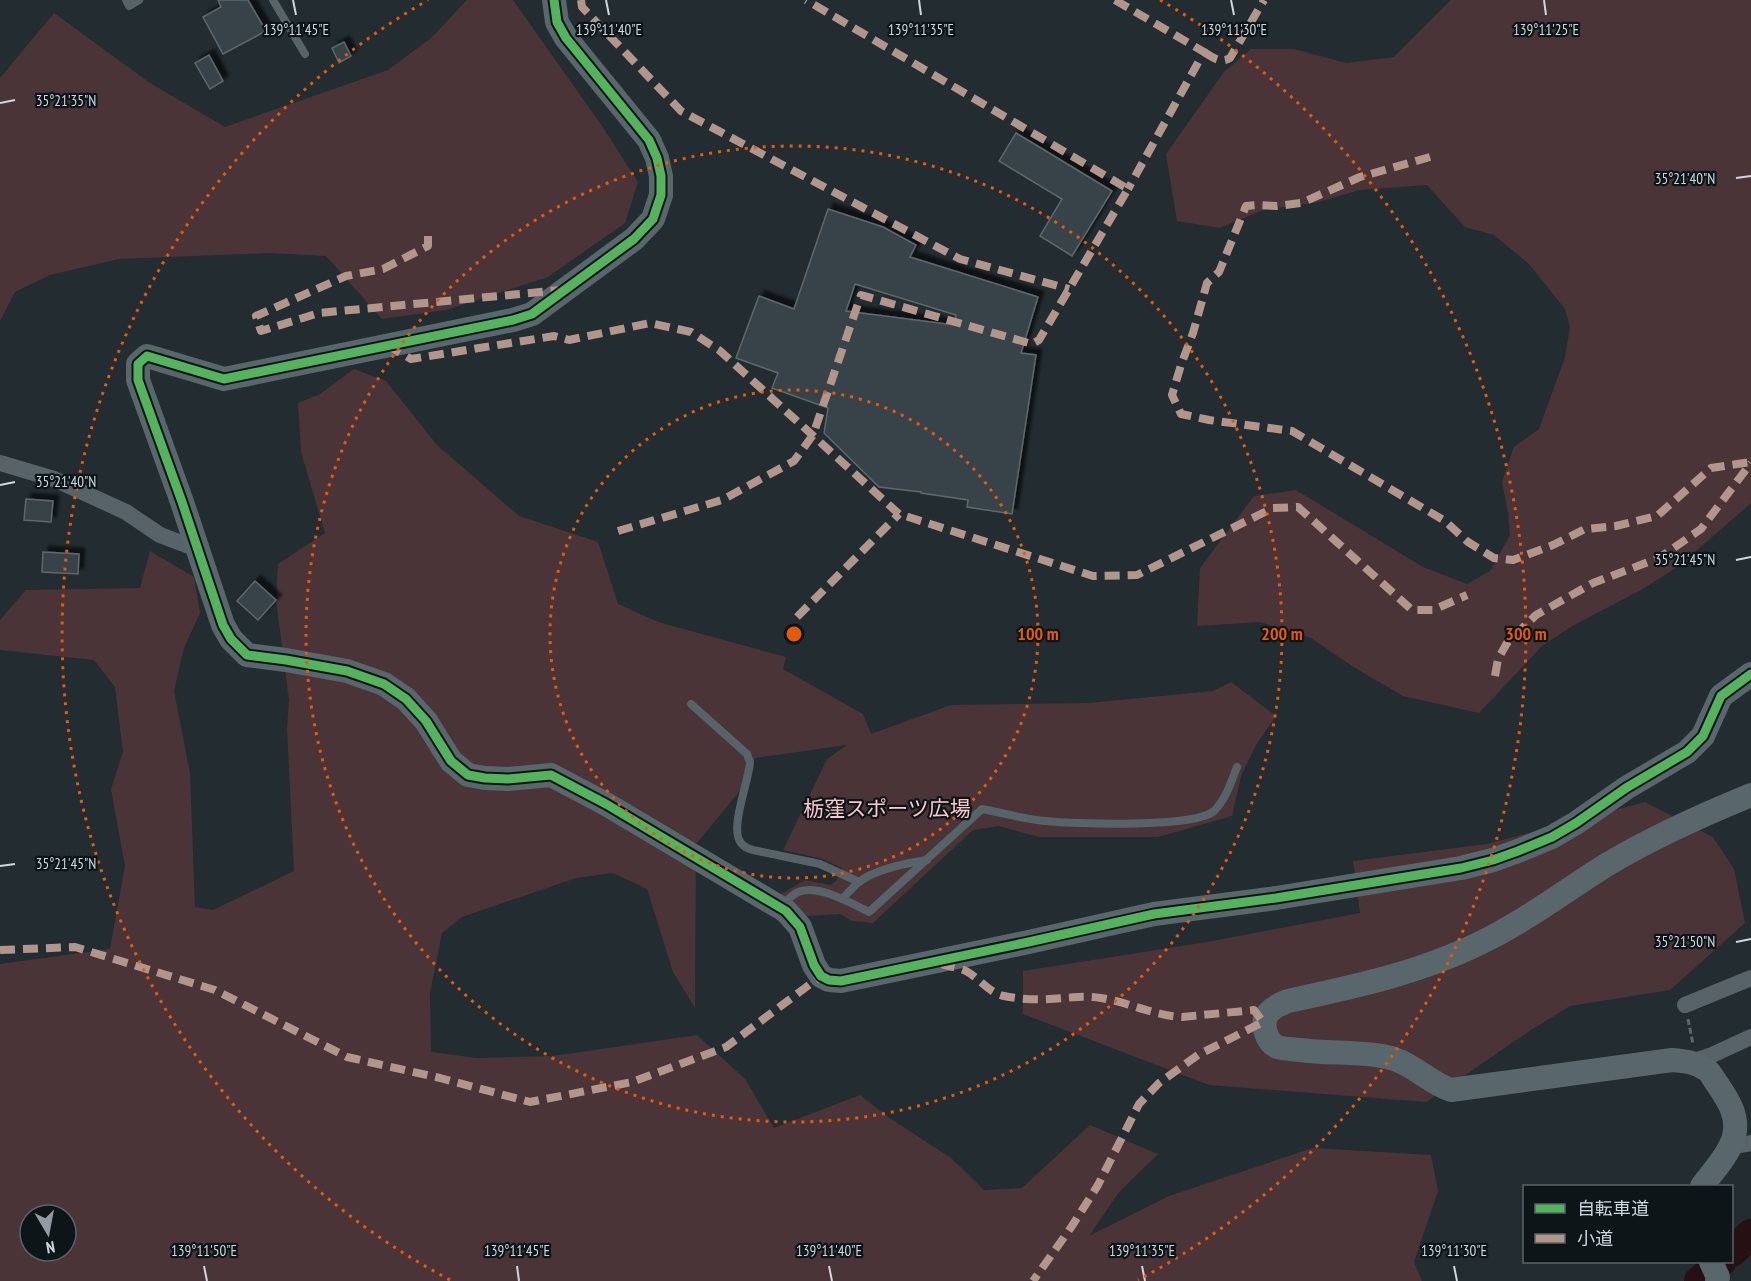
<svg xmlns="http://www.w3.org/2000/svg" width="1751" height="1281" font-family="'PT Sans Narrow','Noto Sans JP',sans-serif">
  <defs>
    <filter id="shadow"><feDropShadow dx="5.5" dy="-5.5" stdDeviation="1.5" flood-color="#0009"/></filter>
  </defs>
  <rect width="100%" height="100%" fill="#222c31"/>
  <g fill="#4b3437" fill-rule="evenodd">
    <path d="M467,0h46l89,126 36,56 -13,41 -77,54 -102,33 -64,9 -56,-63 -56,-3 -151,6 -69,16 -35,17 -15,29v-243l54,-65 96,70 75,44 163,-57 43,-32z"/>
    <path d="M1451,0h300v503l-72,63 -38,24 -67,35 -32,21 -63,67 -76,-17 -51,-30 -41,-28 -51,-16 -63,4 3,-58 54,-72 42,-6 127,77 44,17 23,-13 20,-36 -2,-23 -6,-30 12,-35 25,-18 26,-72 5,-30 -5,-18 -36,-45 -35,-29 -29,-8 -38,-42 -68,5 -40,12 -56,8 -43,18 -43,-7 -11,-67 58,-82 27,-23h43l52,14 48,-6z"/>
    <path d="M354,369l32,12 51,64 82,71 79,26 20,62 40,18 128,35 -3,12 80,45 8,20 80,-29 138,-2 124,-12 18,-9 45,34 -20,29 -15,31 -9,40 -74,21h-119l-41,-11 -25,4 -100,93 -21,-2 -12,-7 -33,2 -12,-5 -19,-14 29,-17 25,5 6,-4 6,-13 -19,-9 -40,-9 44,-91 20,-14 -92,13 -16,34 -43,52 -1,164 -22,-36 -26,-83 -34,-16 -37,5 -114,39 -20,16 -12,60 1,59 46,6 76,-2 144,-21 48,44 29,49 86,-33 28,22 63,41 33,32 38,-2 68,-63 68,29 -39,38 -30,44 80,-40 144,-48 118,7 7,36 -24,71 8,19h-1422v-317l110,-15 15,-83 -14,-77 12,-37 -8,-65 -21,-27 -94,-10v-30l26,-30 114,-2 10,-37 44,26 6,36 -16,35 -10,43 16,82 5,134 18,3 81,-39 -7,-142 2,-29 -13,-100 2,-36 47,-31 -24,-81 -3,-49 22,-9zM30,1215h36v36h-36z"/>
    <path d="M1645,802l68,35 21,32 11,54 -75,67 -100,16 -42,26 -102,70 -217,-17 -186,-71v-43l184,-29 153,-29 -7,-52 134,-17z"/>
  </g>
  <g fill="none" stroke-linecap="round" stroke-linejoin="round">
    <g stroke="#261014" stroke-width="30">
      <path d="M1732,1252l19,-18"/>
      <path d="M1699,1281l22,-19"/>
    </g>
  </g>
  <g fill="#394348" stroke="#5e676b" stroke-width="1.5" fill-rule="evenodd" filter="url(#shadow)">
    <path d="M218,0h30l18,31 -43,23 -20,-37 18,-10z"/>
    <path d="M344,42l7,14 -12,7 -7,-15z"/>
    <path d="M209,55l14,26 -13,8 -15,-26z"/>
    <path d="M1016,133l96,58 -40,65 -32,-20 22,-37 -63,-38z"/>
    <path d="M828,209l55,18 33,18 -6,12 128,40 -17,56 15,2 -24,159 -45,-7 1,-7 -47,-7v-1l-42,-5 -55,-54 4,-25 -56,-20 6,-15 -42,-15 23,-62 35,13zM855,284l101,31 -2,10 -108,-14z"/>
    <path d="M26,499l27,2 -2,21 -27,-2z"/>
    <path d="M43,552l36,2 -1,20 -36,-2z"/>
    <path d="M255,581l21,19 -18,20 -21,-19z"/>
  </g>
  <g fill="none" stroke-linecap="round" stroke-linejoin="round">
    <path stroke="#5d666b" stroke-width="3" stroke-dasharray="6 3" stroke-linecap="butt" d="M1688,1019l5,25"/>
    <g stroke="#586369" stroke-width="8">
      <path d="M126,0l3,6 10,-6"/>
      <path d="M273,0l32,54"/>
      <path d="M691,704l56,50 3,8c-1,19 -21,67 -9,81 3,4 8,6 12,7l67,14 39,18"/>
      <path d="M842,899c5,-5 11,-12 17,-17 17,-13 48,-19 68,-22"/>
      <path d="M782,908c3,-4 6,-9 10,-12 19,-17 59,7 77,16l113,-103c21,4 42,10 63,12 27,3 151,7 169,-10 12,-12 17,-29 23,-44"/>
    </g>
    <g stroke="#586369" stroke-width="16">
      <path d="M0,463l54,16 72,33 34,23 37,14"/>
      <path d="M1685,1005l66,-27"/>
      <path d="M1691,1062l21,-7 39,-18"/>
      <path d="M1730,1147l21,-4"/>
    </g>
    <g stroke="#59666c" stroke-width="24">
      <path d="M554,0l3,22 9,16 83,102 8,18 4,18v19l-8,24 -19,20 -102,75 -19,6 -289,59 -77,-23 -9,8v16l44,122 41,123 8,14 16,16 39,5 61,11 37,13 22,15 20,22 25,40 17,14 17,3 23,1 43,-4 55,29 180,107 14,16 14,38 7,11 8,4 12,1 183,-38 130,-29 122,-16 185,-30 32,-8 25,-9 34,-14 24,-14 50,-35 61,-36 16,-16 18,-40 30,-22"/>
      <path d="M1702,1186c10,-13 29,-34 32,-50 5,-20 -6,-36 -16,-51 -4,-5 -7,-12 -11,-15 -11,-8 -23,-9 -35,-10l-221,30c-23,-8 -40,-28 -64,-33 -29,-6 -59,-3 -87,-7 -8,-1 -16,-1 -23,-3 -6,-3 -9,-7 -11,-14 -6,-18 6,-26 22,-32 70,-15 140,-30 204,-64 41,-21 77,-49 116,-73 45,-27 94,-49 143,-69"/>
      <path d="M1711,1262l7,15 -1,4"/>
    </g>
    <g stroke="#b2968c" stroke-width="8" stroke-dasharray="15 8" stroke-linecap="butt">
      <path d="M581,0l1,7 99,104 279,148 109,30"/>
      <path d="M1115,0l89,52 -76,137"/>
      <path d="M1204,52c8,5 16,12 26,6l34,-58"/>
      <path d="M1430,157l-70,20 -59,26 -24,3 -19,-1 -12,1 -27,66 -12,11 -14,50 -12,32 -9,30 9,19 28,6 83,11 153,90 23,21 26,16 19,2 40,-15 32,-16 31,-3 41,-10 54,-48 40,-6"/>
      <path d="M428,236v10l-45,23 -37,7 -90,40 5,15 58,-18 243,-23"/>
      <path d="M387,345l24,14 143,-23 15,4 81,-17 41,9 28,18 180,164 194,62 44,-1 136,-67 25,-1 114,103h21l34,-15"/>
      <path d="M618,531l104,-31 72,-39 19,-26 48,-140 171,49 7,-4 89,-151 -322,-189"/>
      <path d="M797,617l102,-103"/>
      <path d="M1495,676l3,-17 9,-16 29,-28 57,-32 66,-25 42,-29 50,-66"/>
      <path d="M0,950l75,-3 140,43 132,67 93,21 90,24 102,-20 94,-35 95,-71"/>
      <path d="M941,962l3,3c7,2 16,3 22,6 13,7 23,22 38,25 19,4 42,4 60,2 13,-1 24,-2 37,0 27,4 54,18 81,19l72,-7 9,12 -65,33 -39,28 -20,21 -41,81 -26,41 -39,55"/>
    </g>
    <defs>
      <path id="cycleway" d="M554,0l3,22 9,16 83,102 8,18 4,18v19l-8,24 -19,20 -102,75 -19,6 -289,59 -77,-23 -9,8v16l44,122 41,123 8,14 16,16 39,5 61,11 37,13 22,15 20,22 25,40 17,14 17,3 23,1 43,-4 55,29 180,107 14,16 14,38 7,11 8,4 12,1 183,-38 130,-29 122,-16 185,-30 32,-8 25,-9 34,-14 24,-14 50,-35 61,-36 16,-16 18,-40 30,-22"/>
    </defs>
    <use href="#cycleway" stroke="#0d1519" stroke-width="13"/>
    <use href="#cycleway" stroke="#56b35d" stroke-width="9"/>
  </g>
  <path fill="none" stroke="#cdd7de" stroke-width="2" d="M293,0l3,15M606,0l3,15M919,0l2,15M1231,0l3,15M1544,0l2,15M0,103l15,-3M1736,178l15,-2M0,485l15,-3M1736,560l15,-3M0,866l15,-2M1736,942l15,-3M204,1266l3,15M517,1266l2,15M829,1266l3,15M1142,1266l3,15M1454,1266l3,15"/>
  <g fill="none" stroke="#e8590c" stroke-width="3" stroke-dasharray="3 6">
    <circle cx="794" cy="634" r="244"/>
    <circle cx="794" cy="634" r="488"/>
    <path d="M450 1280A732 732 0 0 1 428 0M1160 0A732 732 0 0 1 1138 1280"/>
  </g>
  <g text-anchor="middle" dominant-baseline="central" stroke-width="4.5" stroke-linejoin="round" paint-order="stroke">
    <g font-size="21" fill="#fbc7cc" stroke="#0d1519">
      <text x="887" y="808">栃窪スポーツ広場</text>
    </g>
  </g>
  <g font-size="15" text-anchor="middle" fill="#cdd7de" stroke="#0d1519" stroke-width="4.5" stroke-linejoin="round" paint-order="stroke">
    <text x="296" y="35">139°11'45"E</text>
    <text x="609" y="35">139°11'40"E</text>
    <text x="921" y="35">139°11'35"E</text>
    <text x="1546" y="35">139°11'25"E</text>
    <text x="1234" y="35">139°11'30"E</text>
    <text x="66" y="106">35°21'35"N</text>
    <text x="1685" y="184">35°21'40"N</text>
    <text x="66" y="487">35°21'40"N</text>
    <text x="1685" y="565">35°21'45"N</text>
    <text x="66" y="869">35°21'45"N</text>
    <text x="1685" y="947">35°21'50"N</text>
    <text x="204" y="1256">139°11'50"E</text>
    <text x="517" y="1256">139°11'45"E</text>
    <text x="829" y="1256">139°11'40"E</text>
    <text x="1142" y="1256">139°11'35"E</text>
    <text x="1454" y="1256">139°11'30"E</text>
  </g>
  <circle cx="794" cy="634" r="9" fill="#e8590c" stroke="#0d1519" stroke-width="3"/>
  <g font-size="18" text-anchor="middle" font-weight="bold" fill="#e8590c" stroke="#0d1519" stroke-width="4.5" stroke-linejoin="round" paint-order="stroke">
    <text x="1038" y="640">100 m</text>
    <text x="1282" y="640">200 m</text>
    <text x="1526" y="640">300 m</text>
  </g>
  <rect x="1523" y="1185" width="210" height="78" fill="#0d1519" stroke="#5a6368" stroke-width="1.5"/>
  <rect x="1535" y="1204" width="30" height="9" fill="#56b35d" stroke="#5a6368" stroke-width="1.5"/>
  <text x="1577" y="1215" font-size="18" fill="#cdd7de">自転車道</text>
  <rect x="1535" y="1234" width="30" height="9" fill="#b2968c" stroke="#5a6368" stroke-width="1.5"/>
  <text x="1577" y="1245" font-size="18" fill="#cdd7de">小道</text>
  <g transform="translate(48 1233) rotate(170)"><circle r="28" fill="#0d1519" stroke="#5a6368" stroke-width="1.5"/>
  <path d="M0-4.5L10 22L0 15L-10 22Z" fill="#919ba1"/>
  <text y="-9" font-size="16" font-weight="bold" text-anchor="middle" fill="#cdd7de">N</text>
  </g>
</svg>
